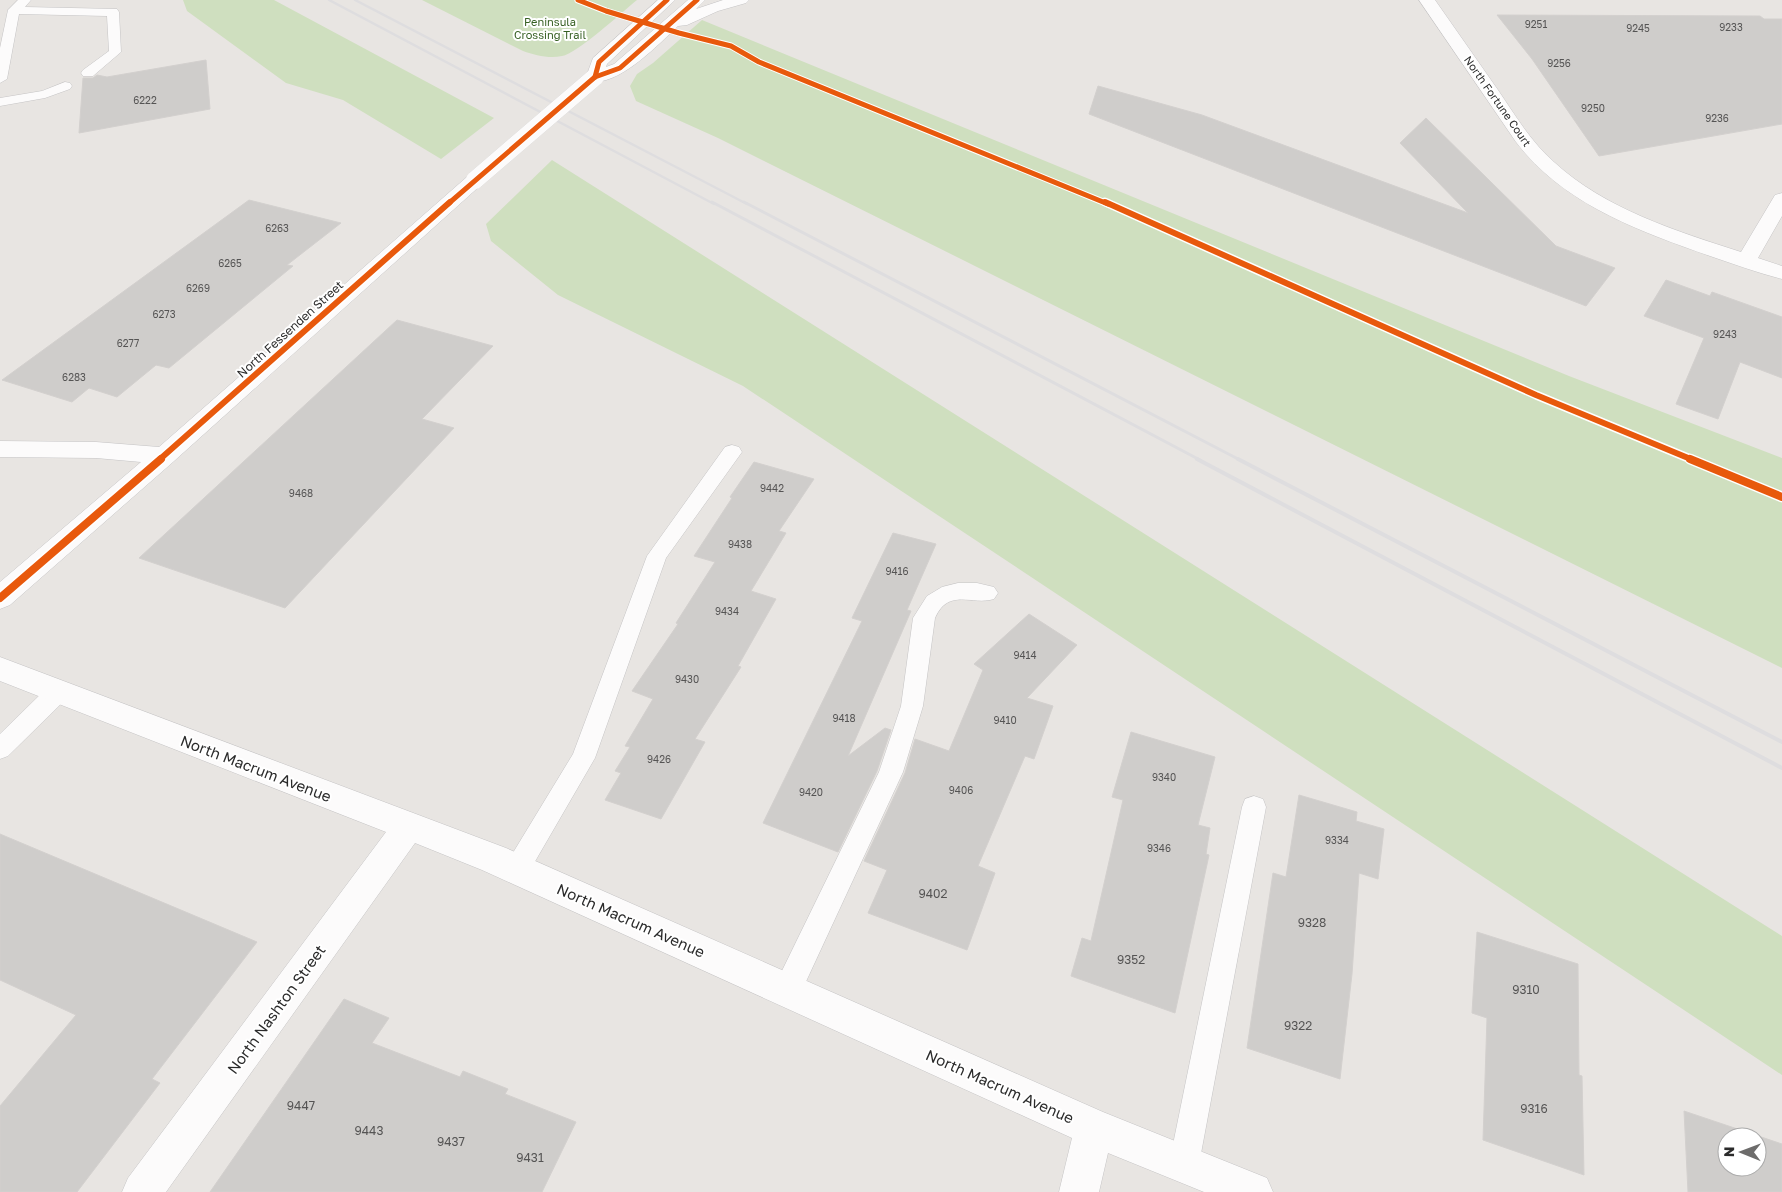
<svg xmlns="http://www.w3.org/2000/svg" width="1782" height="1192" font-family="'Golos Text',sans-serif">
  <rect width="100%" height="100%" fill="#e8e5e2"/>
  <g fill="#cfdfbf">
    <path d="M183,0h91l220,118 -53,41 -98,-59 -57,-17 -99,-72z"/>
    <path d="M422,0h215c-15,12 -60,54 -75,56 -13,3 -27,-1 -39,-5z"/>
    <path d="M702,20l867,356 213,82v210l-1064,-530 -82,-37 -6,-15 7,-12 16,-11z"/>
    <path d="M552,160l1230,776v139l-1039,-689 -185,-91 -67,-54 -5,-17z"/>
  </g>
  <g fill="#cfcdcb" stroke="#d3d0ce" fill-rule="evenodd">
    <path d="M1497,15l263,1 4,3h18v105l-183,32 -67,-97z"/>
    <path d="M206,60l4,49 -131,24 4,-55h10l4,-3 10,2z"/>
    <path d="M1098,86l104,29 266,98 -68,-70 26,-25 130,128 59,22 -29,38 -497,-192z"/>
    <path d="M249,200l92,23 -54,42 6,1 -124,102 -13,-3 -39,32 -28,-9 -17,14 -70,-22z"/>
    <path d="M1666,280l44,16 2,-4 70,25v61l-42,-16 -22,57 -42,-15 28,-66 -60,-22z"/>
    <path d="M397,320l96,26 -71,73 32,9 -169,180 -146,-50z"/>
    <path d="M754,462l60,17 -35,52 7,2 -35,58 25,8 -38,67 3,1 -46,72 10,3 -44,77 -56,-19 16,-27 -6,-2 15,-24 -5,-1 28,-47 -21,-8 46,-67 -2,-1 39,-61 -21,-6 38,-58 -2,-1z"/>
    <path d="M893,533l43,11 -29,66 4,1 -63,145 37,-28 6,2 -14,41 -39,81 -75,-29 99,-202 -10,-3z"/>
    <path d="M1029,614l48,31 -50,53 26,8 -19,53 -9,-3 -47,110 17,7 -28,77 -99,-37 19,-43 -23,-9 41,-88 10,-34 34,12 34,-81 -9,-6z"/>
    <path d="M1131,732l84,25 -17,68 12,3 -4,26 3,1 -34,158 -104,-37 11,-38 9,3 32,-141 -11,-3z"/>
    <path d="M1299,795l58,17 -1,9 28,8 -6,50 -19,-6 -7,101 -12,105 -93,-31 26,-175 13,4z"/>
    <path d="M0,834l257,108 -105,137 8,4 -83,109h-77v-86l76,-91 -76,-35z"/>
    <path d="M1477,932l101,32 1,111 3,1 2,99 -101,-35 4,-122 -15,-5z"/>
    <path d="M344,999l45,19 -17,25 88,34 3,-6 45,18 -3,5 71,28 -34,70h-332z"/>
    <path d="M1684,1111l98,33v48h-94zM1727,1137h30v30h-30z"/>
  </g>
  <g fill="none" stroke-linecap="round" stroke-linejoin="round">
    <defs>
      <g id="lane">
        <path d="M18,0h13l-6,7 92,2 2,3 2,40 -28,24h-10l-2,-3 2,-3 26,-19 -2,-35 -88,-2 -12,65 -7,4v-35l8,-38z"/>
        <path d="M65,82l5,1 2,3 -2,3 -25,9 -45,8v-8l42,-7z"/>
        <path d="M732,445l7,2 3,5 -76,106 -71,200 -69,119 -9,4 -9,-4 -4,-8 4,-8 65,-107 74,-198 78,-109z"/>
        <path d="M958,583h19l17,4 4,6 -4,6c-22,7 -45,-12 -59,19l-12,88 -20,66 -106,229 -10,4 -10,-4 -4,-10 4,-10 102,-209 22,-66 12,-88 14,-22 15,-9z"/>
        <path d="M58,683l8,2 3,7 -3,7 -58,57 -8,3v-25l50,-49z"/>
        <path d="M1254,796l9,3 3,8 -67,357 -4,11 -11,4 -11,-4 -4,-11 73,-357 3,-8z"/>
      </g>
      <g id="street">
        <path d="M1419,0h16c21,30 42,60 63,90 17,25 33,52 56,72 51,47 122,69 187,90l34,-57 7,-2v23l-24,42 24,8v13c-24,-6 -48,-15 -72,-23 -71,-25 -147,-52 -194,-114z"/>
        <path d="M0,657l506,191 597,264 164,66 6,14h-69l-96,-39 -9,39h-40l13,-54 -590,-268 -67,-27 -249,349h-44l6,-14 258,-346 -386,-151z"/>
      </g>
      <g id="secondary">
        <path d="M658,0h17l-68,64 -1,3 8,-3 74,-64h17l-9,9 27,-9h26l-3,3 -28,8 -31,14 -9,1c-19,18 -61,62 -89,55l-3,-4 7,-19z"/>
        <path d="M475,174l7,2 3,4 -3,4 -309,278 -163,143 -10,4v-27l141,-120 -45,-4 -96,-1v-16l96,1 63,5 309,-271z"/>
      </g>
    </defs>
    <use href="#lane" stroke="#c5c4c5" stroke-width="1"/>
    <use href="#street" stroke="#c5c4c5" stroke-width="1"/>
    <use href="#secondary" stroke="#c5c4c5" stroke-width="1"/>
    <use href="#lane" fill="#fcfbfb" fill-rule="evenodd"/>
    <use href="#street" fill="#fcfbfb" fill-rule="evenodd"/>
    <use href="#secondary" fill="#fcfbfb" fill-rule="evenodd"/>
    <g stroke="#dedddf" stroke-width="2.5">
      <path d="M329,0l385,204"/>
      <path d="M355,0l392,204"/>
    </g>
    <g stroke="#dedddf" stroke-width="3">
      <path d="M712,202l488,258"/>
      <path d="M744,202l496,258"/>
    </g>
    <g stroke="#dedddf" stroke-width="4">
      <path d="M1197,459l585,309"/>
      <path d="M1238,459l544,283"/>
    </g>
    <defs>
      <path id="secondary-bridge" d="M475,180l120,-103"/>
    </defs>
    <use href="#secondary-bridge" stroke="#c5c4c5" stroke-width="18" stroke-linecap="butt"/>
    <use href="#secondary-bridge" stroke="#fcfbfb" stroke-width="18"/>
    <defs>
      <g id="cycleway-far2">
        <path d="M578,0l28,11 73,22 52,13 28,16 349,142"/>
        <path d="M595,77l4,-15 68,-62"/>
        <path d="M448,204l147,-127 25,-9 77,-68"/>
      </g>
      <g id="cycleway-far1">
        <path d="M1105,202l431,193 157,65"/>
        <path d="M159,460l291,-258"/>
      </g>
      <g id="cycleway">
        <path d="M1690,459l92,38"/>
        <path d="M0,598l161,-139"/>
      </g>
    </defs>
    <use href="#cycleway-far2" stroke="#fff" stroke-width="7"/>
    <use href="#cycleway-far1" stroke="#fff" stroke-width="9"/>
    <use href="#cycleway" stroke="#fff" stroke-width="11"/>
    <use href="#cycleway-far2" stroke="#e8590c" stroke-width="5"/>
    <use href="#cycleway-far1" stroke="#e8590c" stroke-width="6"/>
    <use href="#cycleway" stroke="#e8590c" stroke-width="8"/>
  </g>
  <g text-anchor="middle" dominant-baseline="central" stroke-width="4" stroke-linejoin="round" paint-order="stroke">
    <g font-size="10" fill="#555454">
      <text x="1536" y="24">9251</text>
      <text x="1731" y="27">9233</text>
      <text x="1638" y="28">9245</text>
      <text x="1559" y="63">9256</text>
      <text x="145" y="100">6222</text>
      <text x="1593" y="108">9250</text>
      <text x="1717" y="118">9236</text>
      <text x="277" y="228">6263</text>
      <text x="230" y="263">6265</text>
      <text x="198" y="288">6269</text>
      <text x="164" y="314">6273</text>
      <text x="1725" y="334">9243</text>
      <text x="128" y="343">6277</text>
      <text x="74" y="377">6283</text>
      <text x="772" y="488">9442</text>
      <text x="301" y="493">9468</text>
      <text x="740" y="544">9438</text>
      <text x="897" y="571">9416</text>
      <text x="727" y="611">9434</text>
      <text x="1025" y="655">9414</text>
      <text x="687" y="679">9430</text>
      <text x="844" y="718">9418</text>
      <text x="1005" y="720">9410</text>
      <text x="659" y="759">9426</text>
      <text x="1164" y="777">9340</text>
      <text x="961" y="790">9406</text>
      <text x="811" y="792">9420</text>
      <text x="1337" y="840">9334</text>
      <text x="1159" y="848">9346</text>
    </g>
    <g font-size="11" fill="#365f23" stroke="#fff">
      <text x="550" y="21">Peninsula<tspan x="550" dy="13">Crossing Trail</tspan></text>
    </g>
    <g font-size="11" fill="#2b2b2b" stroke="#fff">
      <text transform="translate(1498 101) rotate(55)">North Fortune Court</text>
    </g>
    <g font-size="12" fill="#2b2b2b" stroke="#fff">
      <text transform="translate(290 329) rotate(-42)">North Fessenden Street</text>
    </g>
    <g font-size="12" fill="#555454">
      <text x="933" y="893">9402</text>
      <text x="1312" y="922">9328</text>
      <text x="1131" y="959">9352</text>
      <text x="1526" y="989">9310</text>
      <text x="1298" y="1025">9322</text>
      <text x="301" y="1105">9447</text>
      <text x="1534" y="1108">9316</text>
      <text x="369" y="1130">9443</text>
      <text x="451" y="1141">9437</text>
      <text x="530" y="1157">9431</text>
    </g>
    <g font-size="15" fill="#2b2b2b" stroke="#fff">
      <text transform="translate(256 768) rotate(21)">North Macrum Avenue</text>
      <text transform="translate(631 920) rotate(24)">North Macrum Avenue</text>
      <text transform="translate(276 1009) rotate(-54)">North Nashton Street</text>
      <text transform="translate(1000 1086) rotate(24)">North Macrum Avenue</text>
    </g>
  </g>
  <g transform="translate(1742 1152) rotate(271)"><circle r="24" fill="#ffffff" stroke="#aaaaaa"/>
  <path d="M0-4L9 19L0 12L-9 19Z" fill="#6d6c6b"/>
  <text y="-8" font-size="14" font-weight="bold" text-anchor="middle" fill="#2b2b2b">N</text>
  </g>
</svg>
